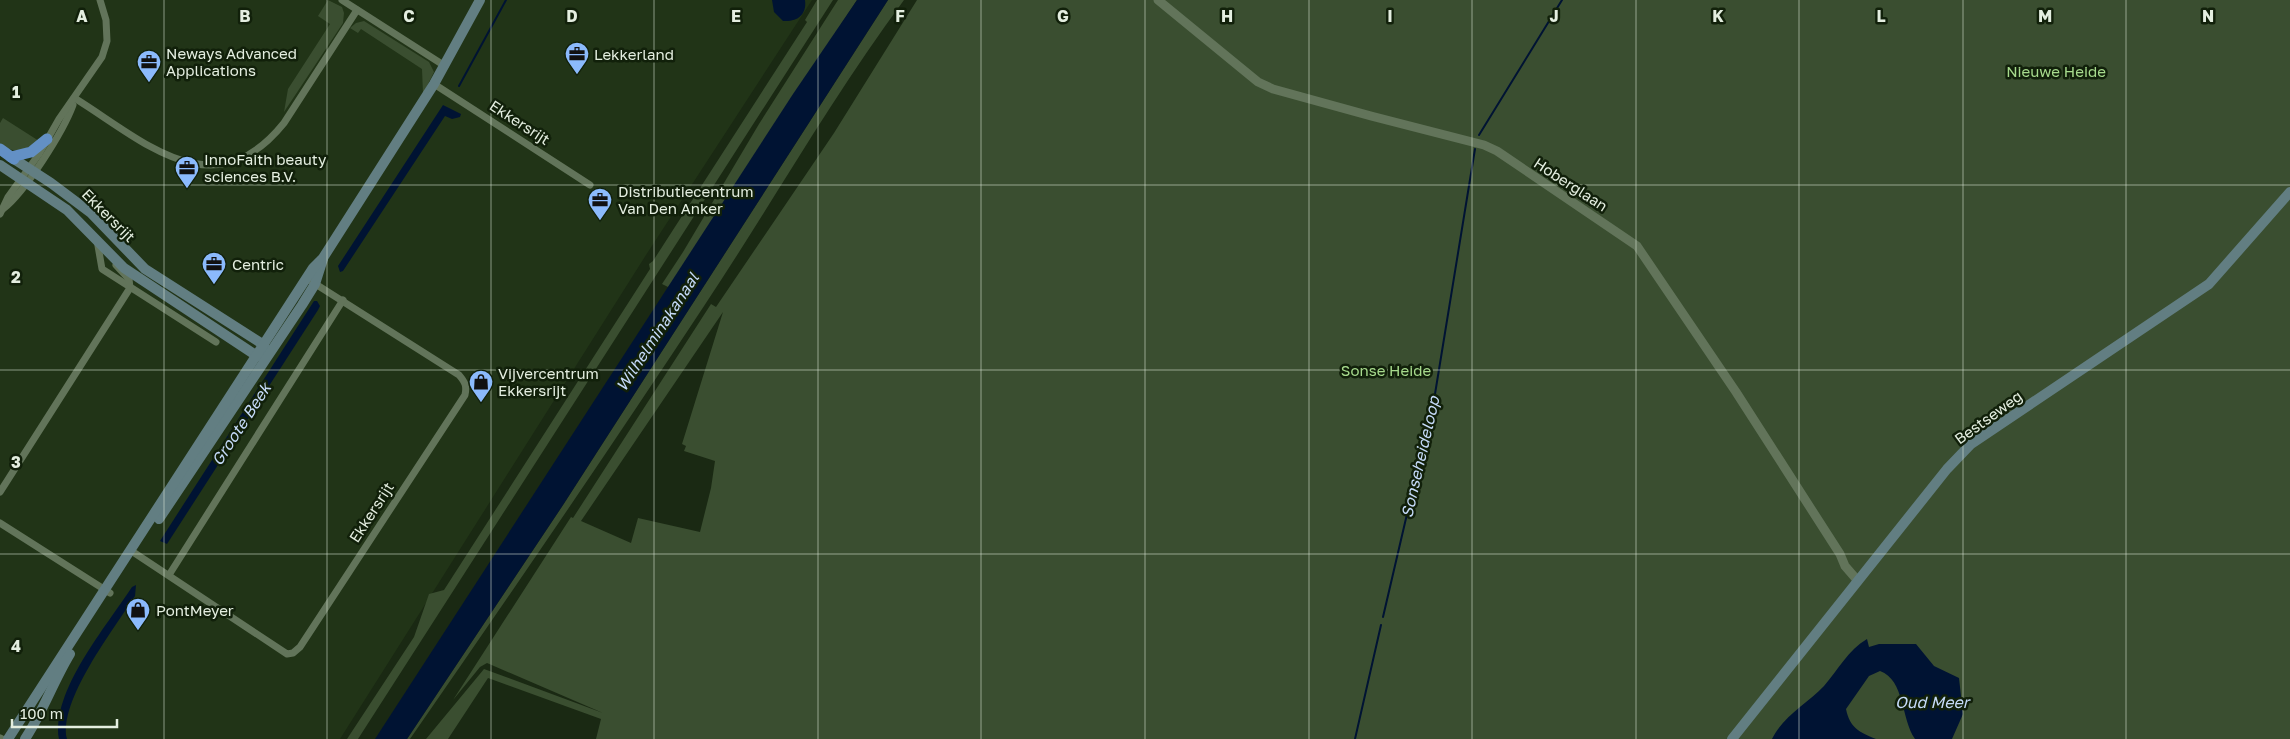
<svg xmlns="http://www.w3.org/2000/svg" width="2290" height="739" font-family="'Golos Text',sans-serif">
  <rect width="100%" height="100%" fill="#1a2913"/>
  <path fill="#213417" d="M0,0h812l-166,255 -306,484h-340z"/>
  <g fill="#3a4e30" fill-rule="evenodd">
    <path d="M328,0l14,7 2,6 -1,10 -59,89 4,-23 42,-65 -12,-8z"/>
    <path d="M817,0h16l-475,739h-11l67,-102 15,-43 15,-4 206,-321 -1,-5 4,-3 154,-239 -2,-2z"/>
    <path d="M838,0h19l-185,284 -4,3 -6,-3 21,-32 76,-128z"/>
    <path d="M888,0h16c-72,97 -131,202 -198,303 -97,147 -196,292 -296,436h-3l156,-234z"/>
    <path d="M917,0h1373v739h-1694l5,-20 -113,-41 -40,61h-22l58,-70 119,44 -116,-50 -7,4 -27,33 118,-183 2,1 138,-214 5,3 118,-174zM723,312l-41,132 4,2 -2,5 31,10 -4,27 -11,44 -62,-14 -7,25 -50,-22z"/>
    <path d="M364,21l65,41 5,10 -11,22 -1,-25 -61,-40 -3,4 -8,-5 6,-5z"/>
    <path d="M3,118l36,23c-15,9 -23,14 -39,3v-21z"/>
  </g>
  <g fill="#001333">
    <path d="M772,0h33c2,15 -8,22 -22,21l-9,-9z"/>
    <path d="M857,0h31l-325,505 -156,234h-32l418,-645z"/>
    <path d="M443,105l18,9 -1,3 -8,2 -7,-3 -102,155 -3,1 -2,-6z"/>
    <path d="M314,301h3l3,5 -2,4 -151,234 -7,-3z"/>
    <path d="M136,585l-1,11c-21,33 -77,105 -68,143h-8c-8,-48 47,-112 73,-152z"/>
    <path d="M1867,639l2,8 10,-3h37l18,22 25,12 4,36 -11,25h-37c-14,-20 -10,-59 -35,-68l-11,5 -23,33c4,19 13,23 30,30h-104c11,-23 35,-35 52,-53 14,-16 24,-36 43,-47z"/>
  </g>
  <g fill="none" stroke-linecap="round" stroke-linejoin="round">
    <g stroke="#001333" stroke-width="2">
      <path d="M459,86l47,-86"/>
      <path d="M1479,135l83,-135"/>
      <path d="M1383,617l52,-223 40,-245"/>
      <path d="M1355,739l26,-114"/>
    </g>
    <g stroke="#62745a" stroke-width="7">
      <path d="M342,0l103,66"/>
      <path d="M434,84l156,101"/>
      <path d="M76,99c69,43 138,111 208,24l73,-113"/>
      <path d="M3,209c22,-17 60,-77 70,-104"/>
      <path d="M0,214l8,-17 31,-43 20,-35 43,-62 5,-16 -1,-21 -6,-20"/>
      <path d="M97,240l5,29 114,73"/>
      <path d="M0,492l130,-204 -1,-9 -13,-14"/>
      <path d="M0,523l110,70"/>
      <path d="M130,550l157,104 6,-1 7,-6 165,-252c2,-9 0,-13 -6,-20l-153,-97"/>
      <path d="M169,575l174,-275"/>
      <path d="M0,738l2,1"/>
    </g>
    <path stroke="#62745a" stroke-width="9" d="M1158,0l100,82 15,7 98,27 113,29 13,6 140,95 99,146 104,162 5,12 13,15"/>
    <g stroke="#627e82" stroke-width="10">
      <path d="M14,159l37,24 40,30 54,56 119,76 1,5"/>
      <path d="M0,165l67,45 57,58 133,88h7"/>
      <path d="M159,519l143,-214 13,-21 8,-25"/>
      <path d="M8,739l305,-471 10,-10 111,-174 46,-84"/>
      <path d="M25,739c18,-27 28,-57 45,-85"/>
      <path d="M1732,739l215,-270 24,-25 238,-160 81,-92"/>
    </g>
    <g stroke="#6390c5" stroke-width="11">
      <path d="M0,149l14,10"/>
      <path d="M11,157l20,-5 16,-13"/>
    </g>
  </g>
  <path fill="none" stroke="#e4eee0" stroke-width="1" stroke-opacity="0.55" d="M164,0v739M327,0v739M491,0v739M654,0v739M818,0v739M981,0v739M1145,0v739M1309,0v739M1472,0v739M1636,0v739M1799,0v739M1963,0v739M2126,0v739M0,185h2290M0,370h2290M0,554h2290"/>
  <defs>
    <symbol id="office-pin" viewBox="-11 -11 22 30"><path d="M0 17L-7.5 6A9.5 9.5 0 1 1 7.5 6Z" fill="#8bbafc" stroke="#11200a"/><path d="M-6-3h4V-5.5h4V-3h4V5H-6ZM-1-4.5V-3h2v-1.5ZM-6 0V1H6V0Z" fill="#111"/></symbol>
    <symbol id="shop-pin" viewBox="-11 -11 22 30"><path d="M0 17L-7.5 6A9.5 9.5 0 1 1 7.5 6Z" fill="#8bbafc" stroke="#11200a"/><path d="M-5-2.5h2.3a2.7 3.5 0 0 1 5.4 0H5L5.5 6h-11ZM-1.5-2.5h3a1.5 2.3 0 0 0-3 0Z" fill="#111"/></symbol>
  </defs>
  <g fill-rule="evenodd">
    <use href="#office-pin" x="563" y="40" width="28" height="38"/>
    <use href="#office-pin" x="135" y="48" width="28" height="38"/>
    <use href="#office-pin" x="173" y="154" width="28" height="38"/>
    <use href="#office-pin" x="586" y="186" width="28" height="38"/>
    <use href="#office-pin" x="200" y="250" width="28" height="38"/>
    <use href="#shop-pin" x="467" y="368" width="28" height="38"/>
    <use href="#shop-pin" x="124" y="596" width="28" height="38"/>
  </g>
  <g text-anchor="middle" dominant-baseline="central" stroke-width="5" stroke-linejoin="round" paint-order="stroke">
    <g font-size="15" fill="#e4eee0" stroke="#11200a" text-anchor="start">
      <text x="166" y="53">Neways Advanced<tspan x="166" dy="17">Applications</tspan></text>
      <text x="594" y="54">Lekkerland</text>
      <text x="204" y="159">InnoFaith beauty<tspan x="204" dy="17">sciences B.V.</tspan></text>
      <text x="618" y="191">Distributiecentrum<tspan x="618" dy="17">Van Den Anker</tspan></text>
      <text x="232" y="264">Centric</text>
      <text x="498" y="373">Vijvercentrum<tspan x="498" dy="17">Ekkersrijt</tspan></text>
      <text x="156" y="610">PontMeyer</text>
    </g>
    <g font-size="15" fill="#a7db8d" stroke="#11200a">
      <text x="2056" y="71">Nieuwe Heide</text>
      <text x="1386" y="370">Sonse Heide</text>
    </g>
    <g font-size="15" fill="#e4eee0" stroke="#11200a">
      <text transform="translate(520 122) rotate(33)">Ekkersrijt</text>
      <text transform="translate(1571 184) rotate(33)">Hoberglaan</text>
      <text transform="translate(109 215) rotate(45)">Ekkersrijt</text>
      <text transform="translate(1988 417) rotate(-36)">Bestseweg</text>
      <text transform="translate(371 512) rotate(-57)">Ekkersrijt</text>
    </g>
    <g font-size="16" font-style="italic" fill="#c5daf8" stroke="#11200a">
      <text transform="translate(657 332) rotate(-57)">Wilhelminakanaal</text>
      <text transform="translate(241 424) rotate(-57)">Groote Beek</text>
      <text transform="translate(1420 457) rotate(-77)">Sonseheideloop</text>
      <text x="1932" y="702">Oud Meer</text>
    </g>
  </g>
  <g font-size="16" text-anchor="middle" font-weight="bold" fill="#e4eee0" stroke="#11200a" stroke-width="5" stroke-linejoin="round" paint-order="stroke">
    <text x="82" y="22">A</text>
    <text x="245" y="22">B</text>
    <text x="409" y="22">C</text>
    <text x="572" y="22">D</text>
    <text x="736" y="22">E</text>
    <text x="900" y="22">F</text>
    <text x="1063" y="22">G</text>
    <text x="1227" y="22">H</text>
    <text x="1390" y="22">I</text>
    <text x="1554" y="22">J</text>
    <text x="1718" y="22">K</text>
    <text x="1881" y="22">L</text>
    <text x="2045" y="22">M</text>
    <text x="2208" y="22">N</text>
    <text x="16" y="98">1</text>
    <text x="16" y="283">2</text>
    <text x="16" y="468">3</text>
    <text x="16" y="652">4</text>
  </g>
  <path d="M12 719v8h105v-8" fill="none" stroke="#e4eee0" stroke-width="2.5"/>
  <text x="20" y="719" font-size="15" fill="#e4eee0" stroke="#11200a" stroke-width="4" paint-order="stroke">100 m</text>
</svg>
